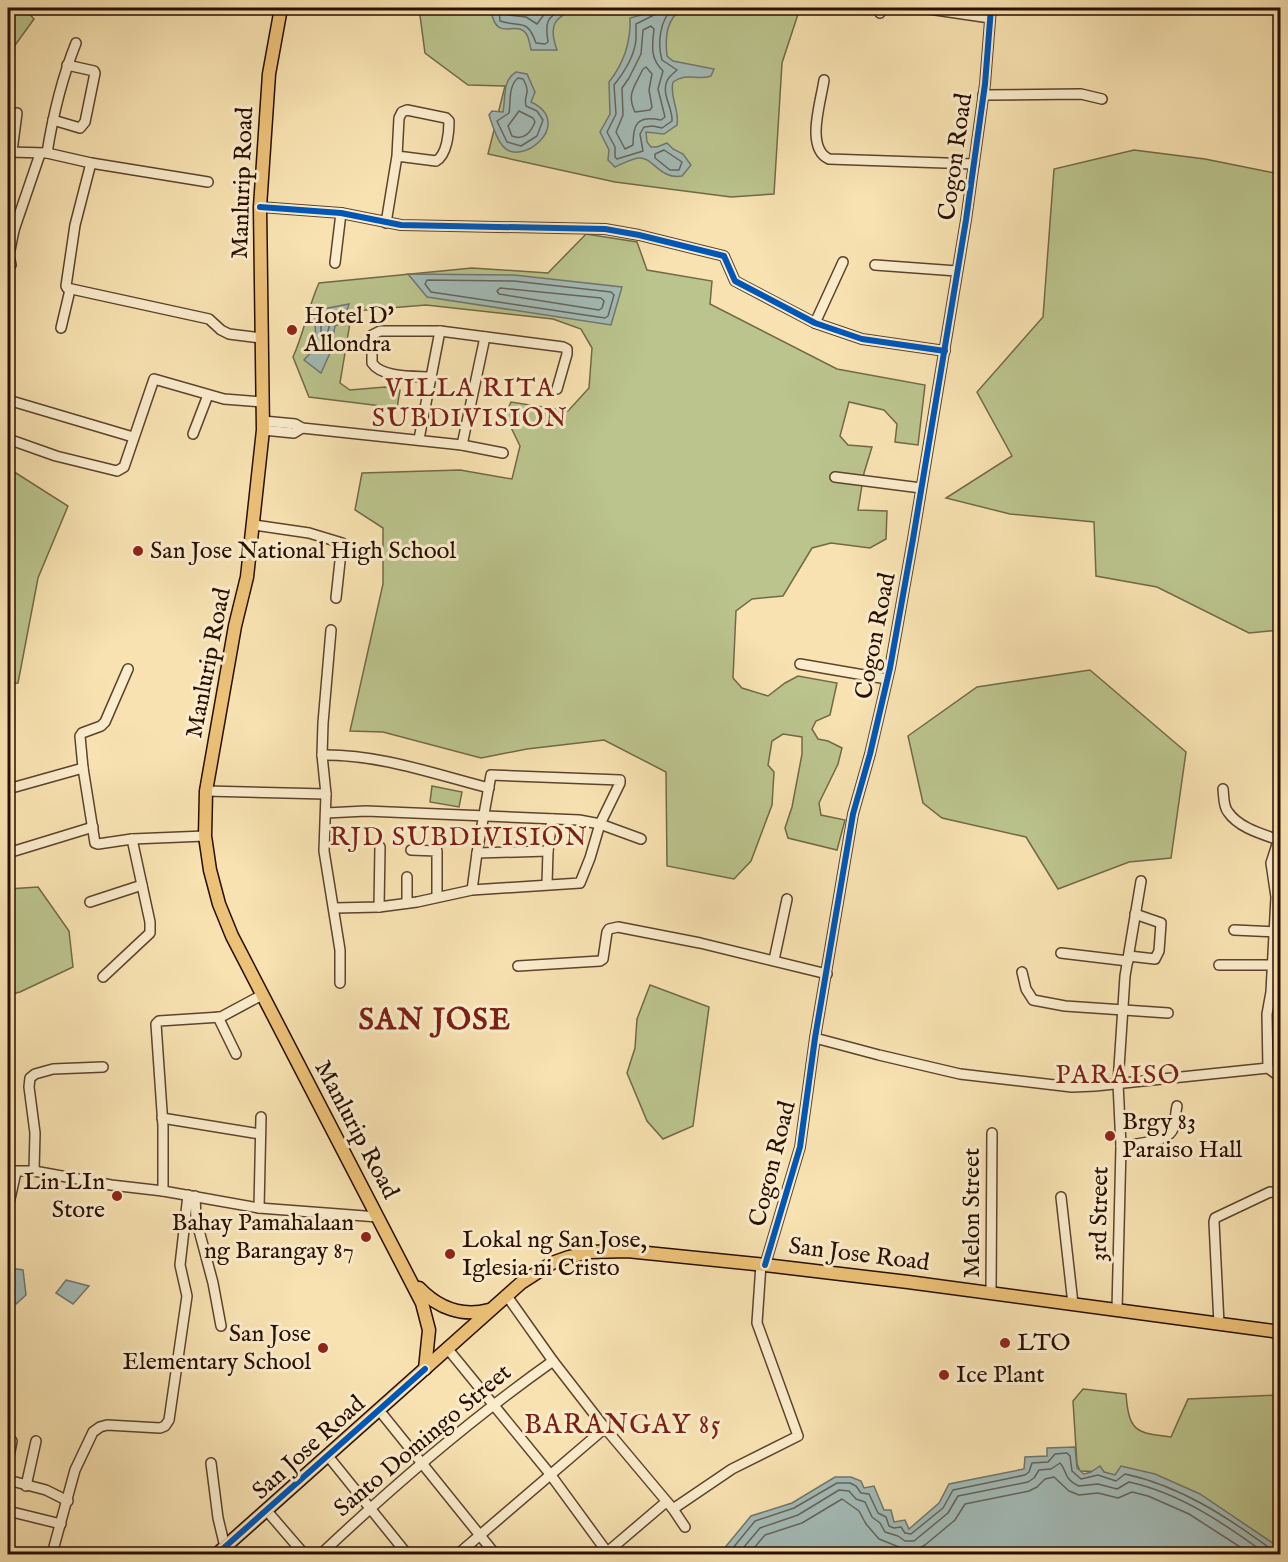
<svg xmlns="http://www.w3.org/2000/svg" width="1288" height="1562" font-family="'IM FELL English',serif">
  <rect width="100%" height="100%" fill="#f8e2b1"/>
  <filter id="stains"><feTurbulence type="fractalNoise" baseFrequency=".00333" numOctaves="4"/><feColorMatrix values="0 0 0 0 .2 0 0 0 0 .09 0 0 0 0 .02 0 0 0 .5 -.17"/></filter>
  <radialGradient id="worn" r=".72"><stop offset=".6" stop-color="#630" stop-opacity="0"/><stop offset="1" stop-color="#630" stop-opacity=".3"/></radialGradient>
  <g fill="#bbc48d" stroke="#726946" stroke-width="1.5">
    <path d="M8,8h16l10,11 -26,36z"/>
    <path d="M419,8h381l-18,55 -8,131 -43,3 -116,-15 -127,-28 17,-68 -37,-1 -43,-32z"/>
    <path d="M1134,150l71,9 75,15v456l-31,3 -92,-46 -61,-11 -2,-54 -84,-8 -64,-16 66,-42 -35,-64 66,-75 11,-148z"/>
    <path d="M586,234l51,8 10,28 65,11 -2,23 127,65 88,16 -7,60 -23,-3 2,-18 -13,-14 -35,-8 -9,34 8,9 24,2 -8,26 -6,37 29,1 -1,28 -16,9 -39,-5 -19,5 -29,48 -31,3 -16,12 -3,67 9,10 26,8 17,-13 13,-7 39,7 -7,32 -14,6 -4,8 6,10 10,2 14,7 -4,16 -19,39 2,12 24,5 -8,30 -49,-12 -3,-10 7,-21 10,-53v-17l-19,-3 -11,7 -4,24 6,7 -2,33 -21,56 -17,18 -67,-13 -1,-94 -62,-32 -77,9 -46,9 -98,-26 -33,-1 33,-147v-56l-28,-18 7,-37 98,-3 52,9 8,-33 -15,-31 6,-13 57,9 21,-23 3,-40 -11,-19 -28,-10 -127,-14 -61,5 -14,7 -11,66 10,7 35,-3 15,3 -3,18 -88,-11 -16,-40c11,-24 15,-50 26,-74l153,-15 76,5z"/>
    <path d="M8,468l60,38 -30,72 -20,105 -10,1z"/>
    <path d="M1090,670l96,82 -15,106 -42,4 -71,27 -32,-52 -84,-19 -19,-15 -15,-67 69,-49z"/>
    <path d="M432,786l30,6 -3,15 -29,-5z"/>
    <path d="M38,887l31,44 4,36 -53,25 -12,3v-106z"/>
    <path d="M650,985l59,22 -16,119 -30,13 -16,-18 -20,-48 8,-25 2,-29z"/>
    <path d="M1083,1389l43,5c3,37 9,39 45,43l17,-38 92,-4v153l-45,-30 -131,-46 -24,-1 -3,-7 -4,-63z"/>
  </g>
  <g fill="#a3bbb7" stroke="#72766e" stroke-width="1.5">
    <path d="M495,8h83c-24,9 -30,17 -21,42h-26c-1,-5 -2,-11 -4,-15 -10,-17 -30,9 -36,-24z"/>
    <path d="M653,8h30c-17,11 -18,29 -16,48l6,5 41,8 -3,7c-14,5 -24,-4 -38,6 -4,15 7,28 4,43l-13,9 -18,-2 1,10 4,5h6l10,-4 6,6 10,5 8,11 -9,11c-23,4 -29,-20 -44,-18 -7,1 -16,6 -23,9l-7,-7 1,-10 -9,-18 10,-18 -1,-32c15,-19 22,-39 21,-64l15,-4z"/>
    <path d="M516,72l11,2 8,18 -4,10c45,21 -11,68 -29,43 -6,-7 -10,-21 -13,-30l3,-4 11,1c3,-16 -1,-31 13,-40z"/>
    <path d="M408,274l106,1 108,12 -11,38 -184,-28z"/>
    <path d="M349,304l-6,18 -8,4 -5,27 -9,20 -17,-13 12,-13 -1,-29 8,-9z"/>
    <path d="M10,1268l13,2 3,25 -10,9 -8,-5v-28z"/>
    <path d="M66,1280l23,6 -16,18 -17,-11z"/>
    <path d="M1075,1447l2,21 7,6 7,-2 9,-6 4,6 11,3 6,-9 34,8 45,20 80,54v6h-556l-2,-3 29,-35 41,-13 43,-26h16l10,4 3,7 10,-2 10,24h7l3,12 11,-2 4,9 30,-26 10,-19 75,-15 1,-12 22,-1v-8z"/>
  </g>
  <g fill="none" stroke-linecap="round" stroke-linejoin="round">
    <g stroke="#66645c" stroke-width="1.5">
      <path d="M499,8l1,13c20,7 27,-4 36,22l9,1 3,-2c-3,-20 -2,-24 16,-34"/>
      <path d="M506,8l2,7 18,2 11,7 12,-16"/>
      <path d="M656,8l-2,7 -18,9c0,5 0,10 0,15 -1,16 -12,34 -22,46l2,29 -9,18 8,15v10l2,2 26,-8 -3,-17 4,-7 9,-1 9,2 10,-7c1,-13 -11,-27 -5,-40 2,-5 7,-8 10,-11l-15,-10c-5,-17 -2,-40 11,-52"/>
      <path d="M651,26l3,3c-2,18 -4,29 9,42l-5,18 7,28 -4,3c-24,-5 -28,4 -28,25l-8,4 -9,-17 7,-17 -1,-27 7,-10 12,-24 2,-24z"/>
      <path d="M646,67l6,7 -3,16 3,17 -2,3 -15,2c-9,-18 0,-26 8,-43z"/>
      <path d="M518,78l5,1c9,16 0,15 3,27l11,5 6,9 -6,16 -16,10 -14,-4 -10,-21 12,-8c2,-11 -1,-27 9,-35z"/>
      <path d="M519,111l14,7 2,4c-4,10 -11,19 -23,14l-4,-10z"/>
      <path d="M664,150l18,12 -3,8h-9l-15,-12v-4z"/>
      <path d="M427,280l87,1 97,11 3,3 -6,21 -3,2 -174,-26 -6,-8z"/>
      <path d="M500,288l101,10 3,3 -2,7 -3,2 -100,-16 -2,-3z"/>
      <path d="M326,315l9,-2 2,3 -7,7 -3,12 -3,1 -3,-2v-13z"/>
      <path d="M728,1554l27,-33 39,-13 43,-25h13l6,3 5,7 8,1 9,19 8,4 3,9 5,2 7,-1 4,6 6,1 32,-26 10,-18 72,-15 4,-3 3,-9 16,-1 7,-8 12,-1 3,3 2,15 9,8 17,-4 18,6 9,-7c56,12 104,44 150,78l5,1"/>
      <path d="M738,1554l22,-26 38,-13 41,-25 10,1 7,8 9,3 7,15 8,6 5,9 13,4 7,5h9l34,-28 10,-17 70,-14 6,-4 5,-8 12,-1 9,-6c8,8 2,15 19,23l19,-2 19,5 12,-7c51,11 96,42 137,72"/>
      <path d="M749,1554l16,-19 37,-12 40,-24 17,12 7,13 13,15 30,12 9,-2 7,-4 30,-25 10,-16 64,-13 8,-4 8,-8 9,-2 15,14 10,4 19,-2 20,5 14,-6 16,4 41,18 62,40"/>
    </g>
    <defs>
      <g id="minor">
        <path d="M922,8l68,10"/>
        <path d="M880,13l1,-5"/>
        <path d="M824,80c-3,22 -19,68 5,79l145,5"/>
        <path d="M983,95l98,-1 21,5"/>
        <path d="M53,120l27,8 5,-6 10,-49 -1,-2 -27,-6"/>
        <path d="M12,151l5,-38"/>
        <path d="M8,152l39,1 44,10 117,19"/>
        <path d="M47,153c6,-38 15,-75 29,-110"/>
        <path d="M91,163l-16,62 -9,61 1,2 142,31 12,11 8,4 32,4"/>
        <path d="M260,207l81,6 60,12 204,4 34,6 85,21 11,25 80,42 47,16 83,12"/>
        <path d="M386,223l11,-67 2,-38 3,-6 5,-2 39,8 3,3c0,12 -2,34 -13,40l-39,-5"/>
        <path d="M8,229l6,1 26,-76"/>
        <path d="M335,263l6,-50"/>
        <path d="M11,265l-2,-10 5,-25"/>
        <path d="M875,265l82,6"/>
        <path d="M815,323l28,-61"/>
        <path d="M61,328l9,-38"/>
        <path d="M431,377c-17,-1 -49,1 -59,-14v-28l8,-4h60l123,16 4,2v5l-10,35"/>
        <path d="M8,400l125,37"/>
        <path d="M263,421l32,3 7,4 160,17 41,8"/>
        <path d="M263,430l31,3 8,-5"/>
        <path d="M193,434l15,-39"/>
        <path d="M8,439l48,17 61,15 7,-4 30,-88 70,20 38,3"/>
        <path d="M419,439l21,-108"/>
        <path d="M462,445l23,-108"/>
        <path d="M835,477l86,11"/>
        <path d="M254,525l55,8 33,10 -6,55"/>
        <path d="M331,630l-8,93 -1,32 4,39 -2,57 16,99v33"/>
        <path d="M800,664l87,15"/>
        <path d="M128,669l-23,53 -4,4 -19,7 -2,3 3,32 12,75 3,1 34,-5 73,-3"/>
        <path d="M322,755c57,-1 112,19 167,33"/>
        <path d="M8,789l75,-21"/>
        <path d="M1223,789c1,7 0,17 5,23 11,16 34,22 51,28"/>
        <path d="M206,791l120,3"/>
        <path d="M326,813l40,-2 213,9 21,4 41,15"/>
        <path d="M411,850l26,1v46"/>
        <path d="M8,853l85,-26"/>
        <path d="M477,853l71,-2"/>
        <path d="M547,884l1,-33 4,-32"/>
        <path d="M90,902l52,-17"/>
        <path d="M407,903v-26"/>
        <path d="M379,907l1,-60"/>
        <path d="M335,908l44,-1 38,-5 55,-12 108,-7 10,-25 10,-34 20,-41v-3l-129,-5 -14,78 -5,37"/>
        <path d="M1234,930l46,2"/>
        <path d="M1061,953l67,8"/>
        <path d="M1129,956l26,3 4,-8 2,-28 -26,-9"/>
        <path d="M774,960l13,-61"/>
        <path d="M1219,965h53"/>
        <path d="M518,966l82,-5 3,-2 4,-27 2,-3 9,-2 82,16 127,31"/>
        <path d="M1022,972l4,17 7,11 32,6 103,7"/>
        <path d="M103,977l47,-44v-11l-18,-83"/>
        <path d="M218,1017l18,37"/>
        <path d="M815,1038l64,17 81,19 112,13 23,-1 173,-18 -1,-54 4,-22 5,-95 -5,-34 9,-28"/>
        <path d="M1268,1068l12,9"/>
        <path d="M162,1118l98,16"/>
        <path d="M1121,1146c12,-2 45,-4 51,-15 4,-7 3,-17 5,-25"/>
        <path d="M8,1171h26l77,14 52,6 96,17 119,9"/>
        <path d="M34,1171l1,-38 -6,-46 1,-9 5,-4 18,-5 50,-2"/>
        <path d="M163,1191v-65l-7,-102 3,-3 62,-4 41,-22"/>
        <path d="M195,1196l1,23 17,64 8,43"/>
        <path d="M1061,1197l12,107"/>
        <path d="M8,1208l8,-36"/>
        <path d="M259,1208l2,-91"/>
        <path d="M765,1265l35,-118 15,-109 38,-224 17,-60 20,-86 23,-129 53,-319 19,-136 6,-76"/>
        <path d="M991,1293l1,-160"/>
        <path d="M507,1296l46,65 52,67 68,81 59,-40 66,-33 -41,-113 4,-59"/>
        <path d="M1117,1310l4,-164 -3,-63 7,-107 16,-95"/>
        <path d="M1219,1324l-5,-102 1,-4 55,-26 10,1"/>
        <path d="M447,1348l103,126 57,78"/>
        <path d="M379,1410l116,144"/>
        <path d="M328,1456l79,98"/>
        <path d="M8,1462l4,-21"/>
        <path d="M211,1463l7,55 7,29"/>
        <path d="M8,1480l38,10 22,11"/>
        <path d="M26,1486l10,-45"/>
        <path d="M673,1509l12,18"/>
        <path d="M8,1511l53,13"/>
        <path d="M267,1511l37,43"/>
        <path d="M52,1554l23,-84 18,-38 7,-5 7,-2 53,3 5,-2 4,-6 18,-124 -7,-31 8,-70"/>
        <path d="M321,1554c73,-69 150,-135 232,-193"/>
        <path d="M458,1554l147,-126"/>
        <path d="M605,1554l61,-52"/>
      </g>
      <g id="major">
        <path d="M281,8l-12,66 -9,133 3,223 -16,147 -12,49 -29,165 -1,45 5,34 9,34 13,32 190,367 7,27 -4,39"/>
        <path d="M419,1288c19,20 43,29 70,22"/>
        <path d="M217,1554l304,-271 31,-20 17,-6 21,-5 37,-1 138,14 143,17 372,50"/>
      </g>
    </defs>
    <use href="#minor" stroke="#5c432c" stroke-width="12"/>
    <use href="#major" stroke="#280e00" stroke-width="15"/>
    <use href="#minor" stroke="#faeccc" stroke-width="9"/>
    <use href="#major" stroke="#ecc178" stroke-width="12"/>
    <defs>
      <g id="cycleway">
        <path d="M260,207l81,6 60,12 204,4 34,6 85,21 11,25 80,42 47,16 83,12"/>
        <path d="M765,1265l35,-118 15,-109 38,-224 17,-60 20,-86 23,-129 53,-319 19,-136 6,-76"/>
        <path d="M217,1554l208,-185"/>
      </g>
    </defs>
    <use href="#cycleway" stroke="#faeccc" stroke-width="10"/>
    <use href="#cycleway" stroke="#0057b8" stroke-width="6"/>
  </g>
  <g fill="#8f2418" stroke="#faeccc" stroke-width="2">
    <circle cx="292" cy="330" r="6"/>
    <circle cx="138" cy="551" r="6"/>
    <circle cx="1110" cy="1136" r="6"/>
    <circle cx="117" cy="1196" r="6"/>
    <circle cx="366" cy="1237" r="6"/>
    <circle cx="450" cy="1254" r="6"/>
    <circle cx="1005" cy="1343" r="6"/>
    <circle cx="323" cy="1348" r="6"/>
    <circle cx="944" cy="1375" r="6"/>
  </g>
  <g text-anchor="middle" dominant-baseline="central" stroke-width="6" stroke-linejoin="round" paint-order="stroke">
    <g font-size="24" fill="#280e00" stroke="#faeccc">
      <text transform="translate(956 157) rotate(-82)">Cogon Road</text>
      <text transform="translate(243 183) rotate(-88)">Manlurip Road</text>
      <text transform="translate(876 636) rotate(-79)">Cogon Road</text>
      <text transform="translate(209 663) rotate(-79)">Manlurip Road</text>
      <text transform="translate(356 1130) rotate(62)">Manlurip Road</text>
      <text transform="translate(773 1164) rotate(-76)">Cogon Road</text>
      <text transform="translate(972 1213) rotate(-90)">Melon Street</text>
      <text transform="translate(1100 1214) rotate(-89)">3rd Street</text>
      <text transform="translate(859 1255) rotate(7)">San Jose Road</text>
      <text transform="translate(423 1441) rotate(-40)">Santo Domingo Street</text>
      <text transform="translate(309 1448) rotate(-42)">San Jose Road</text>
    </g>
    <g font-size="24" fill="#280e00" stroke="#faeccc" text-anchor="start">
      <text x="304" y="316">Hotel D'<tspan x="304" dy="28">Allondra</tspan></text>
      <text x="150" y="551">San Jose National High School</text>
      <text x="1122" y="1122">Brgy 83<tspan x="1122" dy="28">Paraiso Hall</tspan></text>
      <text x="105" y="1182" text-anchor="end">Lin LIn<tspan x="105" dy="28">Store</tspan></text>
      <text x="354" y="1223" text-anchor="end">Bahay Pamahalaan<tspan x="354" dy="28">ng Barangay 87</tspan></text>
      <text x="462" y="1240">Lokal ng San Jose,<tspan x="462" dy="28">Iglesia ni Cristo</tspan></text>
      <text x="311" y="1334" text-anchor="end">San Jose<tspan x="311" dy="28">Elementary School</tspan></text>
      <text x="1017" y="1343">LTO</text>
      <text x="956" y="1375">Ice Plant</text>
    </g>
    <g font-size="26" letter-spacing="1.5" fill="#7a1f14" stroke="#faeccc">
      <text x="470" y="388">VILLA RITA<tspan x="470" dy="30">SUBDIVISION</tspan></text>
      <text x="459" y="837">RJD SUBDIVISION</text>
      <text x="1118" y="1075">PARAISO</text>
    </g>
    <g font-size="27" letter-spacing="1.5" fill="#7a1f14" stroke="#faeccc">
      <text x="623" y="1426">BARANGAY 85</text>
    </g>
    <g font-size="30" font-weight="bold" letter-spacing="1.5" fill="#7a1f14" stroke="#faeccc">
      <text x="435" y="1021">SAN JOSE</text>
    </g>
  </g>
  <rect width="1288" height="1562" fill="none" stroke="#f8e2b1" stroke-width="30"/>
  <rect x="9" y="9" width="1270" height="1544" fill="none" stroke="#280e00" stroke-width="3"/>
  <rect x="15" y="15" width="1258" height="1532" fill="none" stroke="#280e00" stroke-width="1.5"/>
  <rect width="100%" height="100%" filter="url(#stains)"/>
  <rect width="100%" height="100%" fill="url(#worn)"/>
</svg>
